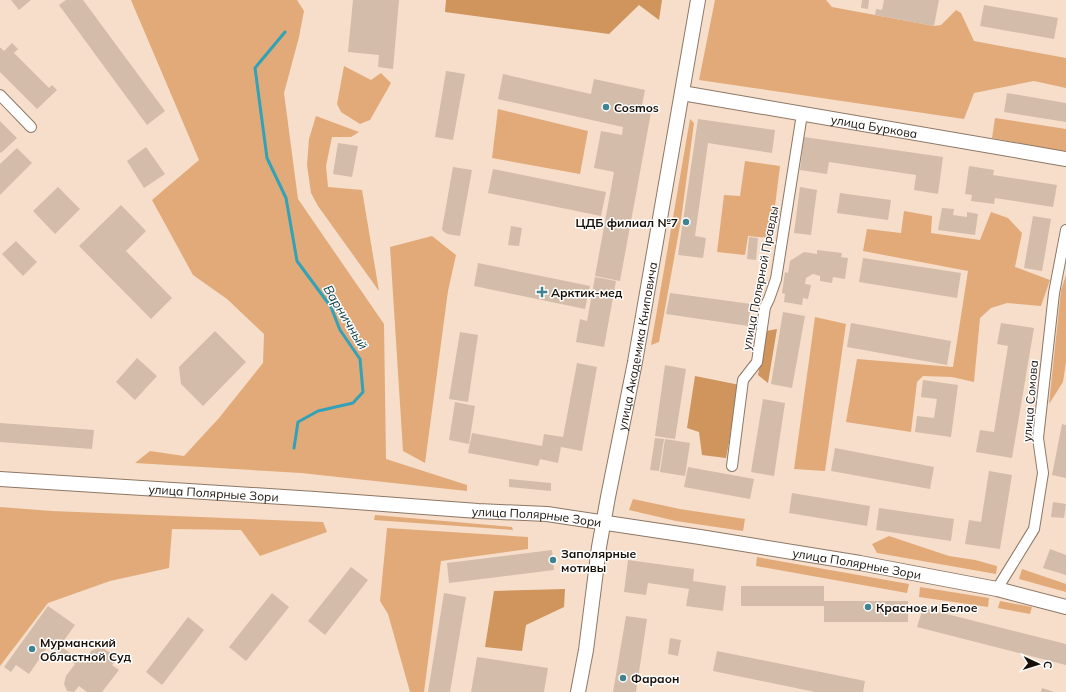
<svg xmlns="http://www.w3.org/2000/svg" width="1066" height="692" font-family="Mulish,sans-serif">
  <rect width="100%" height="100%" fill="#f6deca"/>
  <g fill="#e2aa79">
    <path d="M131,0h166l7,11 -5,26 -15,56 14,106 86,125 2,135 81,26v6l-166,-18 -166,-10 15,-12 34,5 35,-38 44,-55 1,-29 -37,-35 -34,-24 -41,-75 47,-40z"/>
    <path d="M715,0h111l6,7 102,19 7,-1 15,-15 5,3 13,28 92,17v30l-32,-7 -60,12 -10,26 -265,-39z"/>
    <path d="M344,66l27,14 10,-7 10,10 -21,37 -10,4 -19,-12 -4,-8z"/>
    <path d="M498,109l90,22 -8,43 -88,-16z"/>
    <path d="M316,116l43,16 -8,5h-19l-6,29 2,21 34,3 17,101 -61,-85 -7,-13 -4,-28 2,-26z"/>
    <path d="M995,118l71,11v23l-74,-14z"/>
    <path d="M690,119l4,4 -13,97 -22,122 -8,3z"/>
    <path d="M745,161l35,5 -9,72 -23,-2 -3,19 -28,-3 7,-57 16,1z"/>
    <path d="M904,211l28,5 -1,17 49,7 11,-28 17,6 14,15 -7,34 35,13 -9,26 -34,-3 -16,5 -11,10 -6,64 -22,-5 -29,-1 -6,6 -6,50 -65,-10 11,-63 96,8 15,-96 -105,-20 4,-22 34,4z"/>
    <path d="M432,236l24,19 -8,36 -23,172 -22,-12 -13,-204z"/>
    <path d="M1066,275v87l-3,20 -14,22 12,-114z"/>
    <path d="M815,317l31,7 -21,147 -31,-2z"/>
    <path d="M633,499l47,10 65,10 -2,12 -67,-10 -47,-11z"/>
    <path d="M0,507l52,4 271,11 4,10 -67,24 -19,-26 -69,-1 -3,39 -59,13 -62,22 -48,63z"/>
    <path d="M375,515l137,12 1,3 -139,-10z"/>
    <path d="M387,528l141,9v12l-87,12 -17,131h-14l-22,-78 -8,-13z"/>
    <path d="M889,536l60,20 26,4 22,6 -1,8 -119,-21 -5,-9z"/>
    <path d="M757,557l152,27 -2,9 -151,-27z"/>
    <path d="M1022,569l44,15v8l-47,-13z"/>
    <path d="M920,587l69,11 -1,9 -69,-10z"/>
    <path d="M1000,601l32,6 -2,7 -32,-6z"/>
  </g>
  <g fill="#d0945d">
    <path d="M446,0h216l-3,20 -20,-15 -30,29 -164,-22z"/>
    <path d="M777,329l-9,54 -10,-8 8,-44z"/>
    <path d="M695,376l45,9 -14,73 -24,-3 -3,-23 -12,-4z"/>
    <path d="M565,589l-1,18 -38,18 -4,26 -37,-4 9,-56z"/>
  </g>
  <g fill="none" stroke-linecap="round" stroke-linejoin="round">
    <path stroke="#31a2b7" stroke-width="3" d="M285,32l-30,36 12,90 19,40 11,63 34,46 9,23 20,29 3,33 -10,11 -35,8 -20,11 -4,26"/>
  </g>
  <g fill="#d3bca9">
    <path d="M11,0h20l-12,10z"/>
    <path d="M66,0h17l82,111 -18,14 -88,-120z"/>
    <path d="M353,0h46l-6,69 -15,-2 1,-12 -31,-3z"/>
    <path d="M862,0h7l-1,9 -7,-1z"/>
    <path d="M884,0h55l-5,26 -59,-11 1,-6 6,1z"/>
    <path d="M984,5l74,13 -4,21 -74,-13z"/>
    <path d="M12,43l6,6 -4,4 35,35 3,-3 5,5 -20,19 -37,-37v-24h1l3,3z"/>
    <path d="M446,71l19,3 -12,66 -18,-3z"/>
    <path d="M503,74l88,20 3,-15 51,11 -3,15 10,2 -32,174 -25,-5 19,-104 -20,-4 7,-37 21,4 1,-8 -125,-28z"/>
    <path d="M1007,93l59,10v19l-62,-10z"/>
    <path d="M698,119l77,11 -3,23 -64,-10 -13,93 11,2 -3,20 -25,-3z"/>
    <path d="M0,121l17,17 -16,15 -1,-1z"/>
    <path d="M804,137l139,20 -5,37 -24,-4 2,-15 -87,-13 -2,12 -27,-4z"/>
    <path d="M338,143l20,3 -6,31 -19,-3z"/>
    <path d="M146,147l19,27 -21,14 -17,-27z"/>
    <path d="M17,148l15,15 -32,32v-31z"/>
    <path d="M969,166l25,4 -1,5 64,10 -4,22 -58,-9 -1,6 -23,-3 1,-6 -7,-1z"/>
    <path d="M453,167l19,3 -12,66 -13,-2 -4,-3 -1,-2z"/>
    <path d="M493,169l113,23 -5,24 -113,-23z"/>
    <path d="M58,187l22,22 -25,25 -22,-23z"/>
    <path d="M800,187l17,3 -6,45 -17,-2z"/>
    <path d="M840,193l51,7 -3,20 -51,-7z"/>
    <path d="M121,205l25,26 -20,20 46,47 -21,21 -72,-73z"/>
    <path d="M942,208l12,1 -1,6 14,2v-5l11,2 -3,21 -37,-5z"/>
    <path d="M1033,216l18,3 -9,52 -18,-3z"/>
    <path d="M511,226l11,2 -3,18 -11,-1z"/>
    <path d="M749,237l9,1 -2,22 -9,-1z"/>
    <path d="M16,241l21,21 -14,14 -21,-22z"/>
    <path d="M817,250l25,3 -1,4 7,1 -3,21 -12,-2 -1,6 -12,-2v-5l-7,-2 -7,4 -1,6 6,1 -3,14 -5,-1 -1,7 -18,-3 1,-8 -3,-1 3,-21 3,1 2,-12 14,-9 13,2z"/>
    <path d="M863,258l98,15 -4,25 -98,-16z"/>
    <path d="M478,263l112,23 -5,23 -111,-23z"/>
    <path d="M595,277l21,4 -12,66 -28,-5 4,-23 7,2z"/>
    <path d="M670,293l81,11 -3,22 -82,-12z"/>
    <path d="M783,312l22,4 -13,72 -21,-4z"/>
    <path d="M851,323l100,18 -4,24 -100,-18z"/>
    <path d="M1001,323l33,5 -22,130 -36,-6 4,-22 14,2 14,-86 -11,-2z"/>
    <path d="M215,331l31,31 -43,44 -22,-22 -2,-17z"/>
    <path d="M460,332l18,3 -10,67 -19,-3z"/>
    <path d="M137,358l20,18 -22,24 -19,-18z"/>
    <path d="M577,363l20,4 -15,84 -21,-4 -3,16 -18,-4 -2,7 -70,-13 4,-20 70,13 2,-12 19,3z"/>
    <path d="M665,365l21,4 -11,70 -20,-3z"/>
    <path d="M923,380l35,5 -7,52 -36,-5 2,-16 17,2 3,-19 -16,-2z"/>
    <path d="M763,399l22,4 -11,73 -23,-4z"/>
    <path d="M455,402l20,4 -6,38 -20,-4z"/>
    <path d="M0,423l94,7 -2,19 -92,-7z"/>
    <path d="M1062,424l4,1v53l-14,-3z"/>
    <path d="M655,438l9,1 -5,32 -9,-1z"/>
    <path d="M665,439l25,4 -5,33 -25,-4z"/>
    <path d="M835,448l99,19 -4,22 -99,-18z"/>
    <path d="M688,467l66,12 -4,20 -66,-12z"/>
    <path d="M989,471l23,4 -12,74 -35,-5 4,-24 12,2z"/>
    <path d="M509,479l42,4v8l-42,-4z"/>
    <path d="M792,493l78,13 -3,20 -78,-13z"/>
    <path d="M1053,502l13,2 -2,14 -13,-1z"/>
    <path d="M879,508l75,11 -3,22 -75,-11z"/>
    <path d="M1050,549l16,6v20l-23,-7z"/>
    <path d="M552,550l2,20 -105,13 -2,-20z"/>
    <path d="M628,560l66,9 -1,12 33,5 -3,25 -37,-5 3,-17 -41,-6 -2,12 -22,-3z"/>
    <path d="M351,567l17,13 -43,55 -17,-14z"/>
    <path d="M741,586h83v15h84v21h-84v-16h-83z"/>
    <path d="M272,593l17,14 -43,54 -17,-14z"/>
    <path d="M444,593l22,4 -16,95h-22z"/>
    <path d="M48,606l27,19 -15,21 23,16 8,-11 9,-5 18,12 -6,7 7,5 -17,22h-15l-8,-6 -5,6 -7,-1 -3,-7 2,-8 9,-12 -26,-19 -20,29 -13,-9 -5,7 -7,-5z"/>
    <path d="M923,608l143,36v21l-149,-38z"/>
    <path d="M626,616l21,3 -11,73h-23z"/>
    <path d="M188,617l16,13 -42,55 -16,-13z"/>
    <path d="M670,638l11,2 -3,16 -10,-2z"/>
    <path d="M717,651l148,30 -2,11h-48l-102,-21z"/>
    <path d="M477,657l71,11 -4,24h-73z"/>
    <path d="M1042,688l12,4h-13z"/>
  </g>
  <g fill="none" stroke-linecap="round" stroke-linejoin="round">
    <defs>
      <g id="street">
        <path d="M0,95l31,32"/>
        <path d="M732,466l11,-86 14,-18 8,-55 4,-8 7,-20 26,-165"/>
        <path d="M997,589l37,-60 9,-56 -5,-35 16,-145 12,-63"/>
      </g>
      <g id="secondary">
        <path id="s1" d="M682,93l384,66"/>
        <path id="s2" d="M0,479l315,20 163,12 69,3 153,23 160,26 137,26 69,18"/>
        <path id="s3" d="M578,692l8,-42 13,-103 9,-50 27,-135 63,-362"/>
      </g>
    </defs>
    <use href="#street" stroke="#8c7765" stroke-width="12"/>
    <use href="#secondary" stroke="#8c7765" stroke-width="16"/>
    <use href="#street" stroke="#fff" stroke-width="10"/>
    <use href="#secondary" stroke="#fff" stroke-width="14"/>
  </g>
  <g fill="#3e8391" stroke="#fff" stroke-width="1.5">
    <circle cx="606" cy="107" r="4"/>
    <circle cx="686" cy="222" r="4"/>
    <path d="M540 286h4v4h4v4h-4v4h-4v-4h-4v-4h4z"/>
    <circle cx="553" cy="560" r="4"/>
    <circle cx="868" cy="607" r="4"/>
    <circle cx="32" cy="649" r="4"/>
    <circle cx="623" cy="678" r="4"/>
  </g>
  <g text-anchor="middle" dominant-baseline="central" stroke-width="3" stroke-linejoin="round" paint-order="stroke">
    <g font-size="12" font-weight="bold" fill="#18110a" stroke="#fff" text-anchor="start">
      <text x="614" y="107">Cosmos</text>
      <text x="678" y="222" text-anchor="end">ЦДБ филиал №7</text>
      <text x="551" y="292">Арктик-мед</text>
      <text x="561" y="553">Заполярные<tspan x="561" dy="14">мотивы</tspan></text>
      <text x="876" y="607">Красное и Белое</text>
      <text x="40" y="642">Мурманский<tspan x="40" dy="14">Областной Суд</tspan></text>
      <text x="631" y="678">Фараон</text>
    </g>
    <g font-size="12" fill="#18110a" stroke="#fff">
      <text stroke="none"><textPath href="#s1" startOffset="195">улица Буркова</textPath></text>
      <text transform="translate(760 278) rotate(-79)">улица Полярной Правды</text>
      <text stroke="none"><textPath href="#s3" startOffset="351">улица Академика Книповича</textPath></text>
      <text transform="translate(1030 401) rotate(-85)">улица Сомова</text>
      <text stroke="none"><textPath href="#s2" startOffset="214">улица Полярные Зори</textPath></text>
      <text stroke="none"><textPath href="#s2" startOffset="538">улица Полярные Зори</textPath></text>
      <text stroke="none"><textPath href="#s2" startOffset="862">улица Полярные Зори</textPath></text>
    </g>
    <g font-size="13" font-style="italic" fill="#053942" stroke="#fff">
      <text transform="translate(346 317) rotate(59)">Варничный</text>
    </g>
  </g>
  <g transform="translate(1038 664) rotate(94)" stroke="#ffffff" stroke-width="3" paint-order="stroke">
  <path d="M0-3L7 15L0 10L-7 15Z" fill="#18110a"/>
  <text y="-6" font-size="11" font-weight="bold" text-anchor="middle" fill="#18110a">С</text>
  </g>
</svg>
